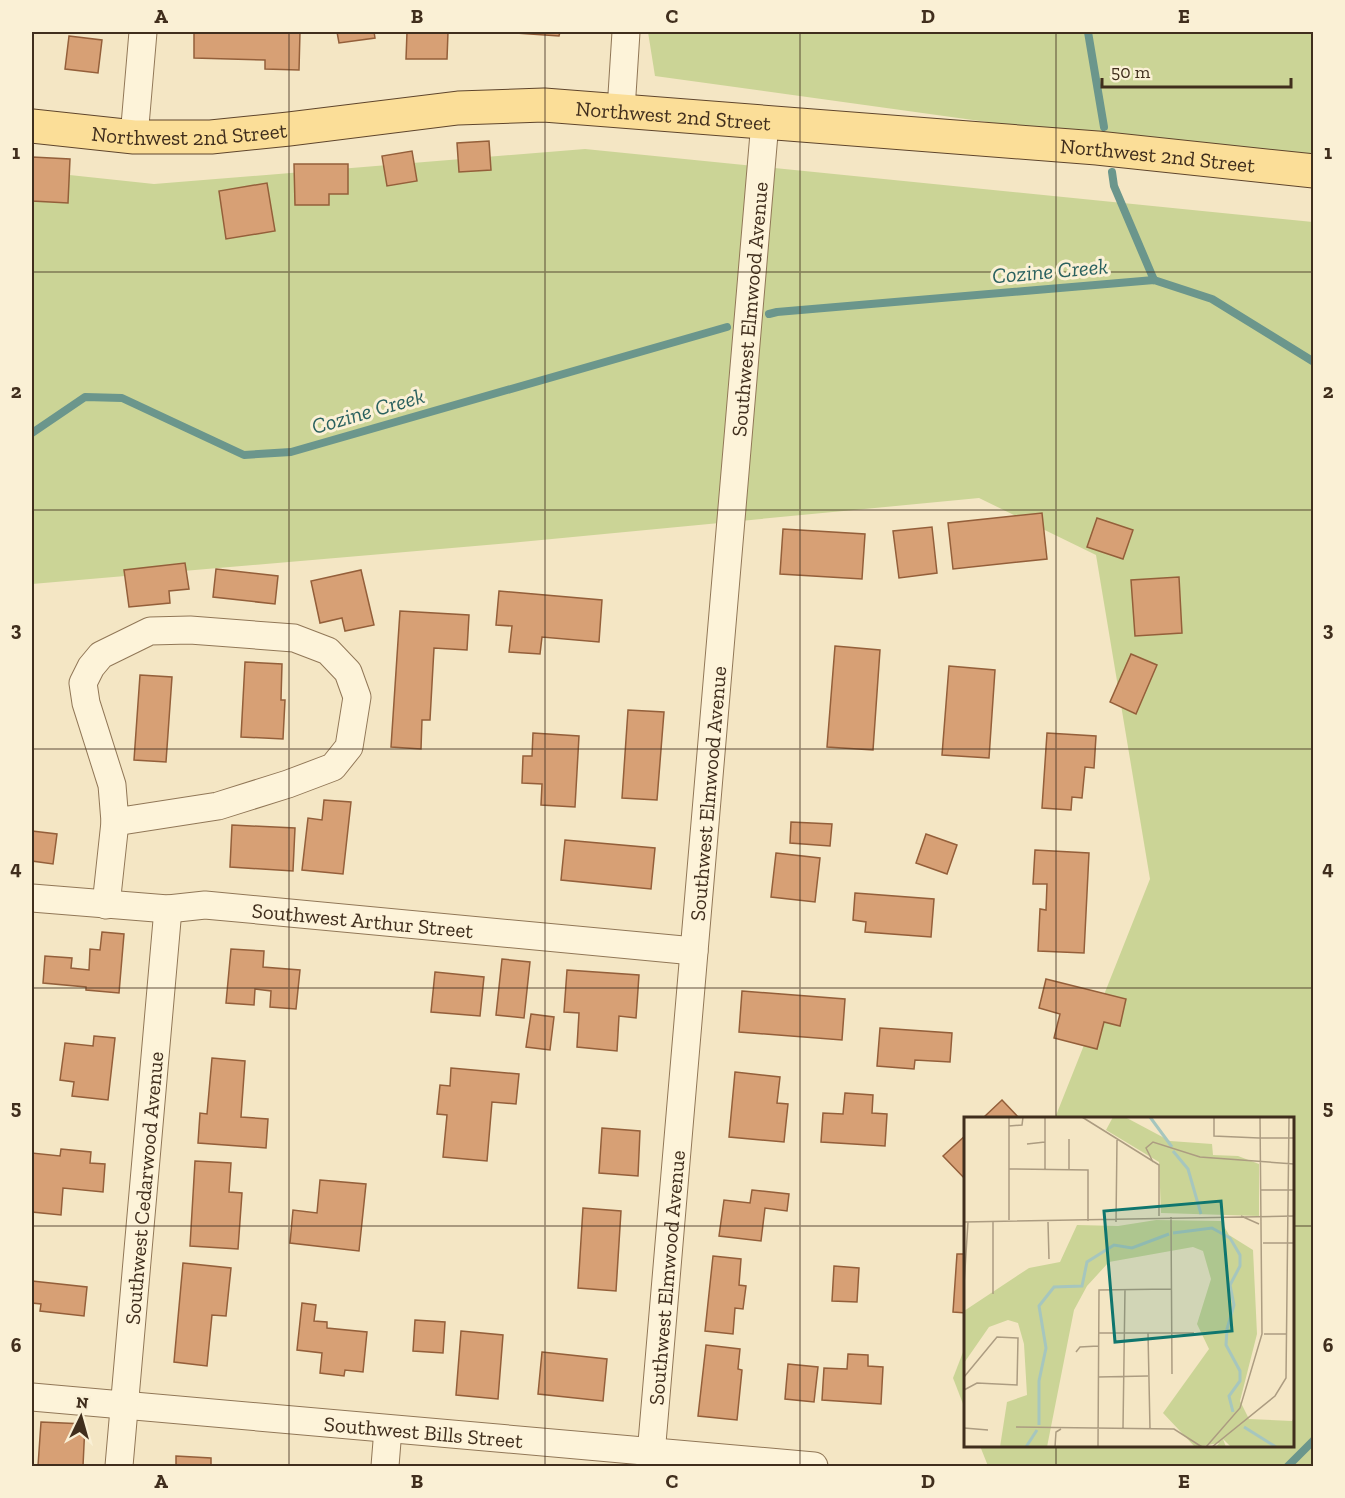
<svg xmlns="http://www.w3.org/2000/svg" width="1345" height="1498" font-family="'Zilla Slab',serif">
  <rect width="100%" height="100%" fill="#f4e6c4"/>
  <g fill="#cbd496">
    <path d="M648,32h665v135l-658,-91z"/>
    <path d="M585,149l728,73v1244h-325l-8,-20h312v-328h-237l95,-239 -54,-324 -117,-57 -469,45 -478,41v-413l122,13z"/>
    <path d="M965,1347v62l-12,-31z"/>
  </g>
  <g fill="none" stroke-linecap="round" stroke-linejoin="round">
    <g stroke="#6b968c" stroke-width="8">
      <path d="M1088,32l16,95"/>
      <path d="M1112,172l2,14 40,94"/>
      <path d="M769,314l8,-2 377,-32 58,19 102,63"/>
      <path d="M32,433l53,-36 37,1 122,57 47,-3 436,-125"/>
      <path d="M1288,1466l26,-26"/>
    </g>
  </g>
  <g fill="#d7a075" stroke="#945f3a" stroke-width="1.5">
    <path d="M194,32h106l-1,38 -34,-1v-9l-71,-2z"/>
    <path d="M337,32h37l1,6 -36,5z"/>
    <path d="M407,32h41l-1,27h-41z"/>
    <path d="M500,32h60l-1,4z"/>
    <path d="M69,36l33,4 -4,33 -33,-4z"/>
    <path d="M489,141l2,29 -32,2 -2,-29z"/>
    <path d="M412,151l5,30 -30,5 -5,-30z"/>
    <path d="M32,157l38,2 -2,44 -36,-2z"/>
    <path d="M294,164h54v30h-19v11h-34z"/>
    <path d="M267,183l8,48 -49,8 -7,-48z"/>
    <path d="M1042,513l5,46 -94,10 -5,-46z"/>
    <path d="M1097,518l36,12 -10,29 -36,-12z"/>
    <path d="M932,527l5,46 -38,5 -6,-47z"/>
    <path d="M783,529l82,5 -3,45 -82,-5z"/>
    <path d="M185,563l4,26 -20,2 1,12 -41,4 -5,-37z"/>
    <path d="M216,569l62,7 -3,28 -62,-7z"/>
    <path d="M361,570l13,55 -29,6 -3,-13 -22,5 -9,-42z"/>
    <path d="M1179,577l3,56 -47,3 -4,-56z"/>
    <path d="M499,591l103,9 -3,42 -57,-5 -2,17 -31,-2 3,-26 -16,-1z"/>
    <path d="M400,611l69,4 -2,35 -33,-2 -4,72h-8l-1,29 -30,-2z"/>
    <path d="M835,646l45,4 -7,100 -46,-3z"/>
    <path d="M1131,654l26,11 -21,49 -26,-12z"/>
    <path d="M245,662l37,2 -1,36h4l-2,39 -42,-2z"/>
    <path d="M949,666l46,4 -6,88 -47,-3z"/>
    <path d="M140,675l32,2 -6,85 -32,-2z"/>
    <path d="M628,710l36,2 -7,88 -35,-2z"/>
    <path d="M533,733l46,3 -4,71 -34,-2 1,-21 -20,-1 1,-27h9z"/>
    <path d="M1047,733l49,3 -2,32 -9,-1 -3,31 -10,-1 -1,13 -29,-2z"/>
    <path d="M324,800l27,2 -8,72 -41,-4 6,-52 14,2z"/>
    <path d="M791,822l41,2 -2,22 -40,-3z"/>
    <path d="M232,825l63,3 -2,43 -63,-4z"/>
    <path d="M32,831l25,3 -4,30 -21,-3z"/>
    <path d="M926,834l31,11 -10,29 -31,-11z"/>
    <path d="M565,840l90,8 -4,41 -90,-9z"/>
    <path d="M1035,850l54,3 -5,100 -46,-2 2,-42 6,1 1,-26h-14z"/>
    <path d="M776,853l44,5 -5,44 -44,-5z"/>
    <path d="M855,893l79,6 -3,38 -66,-5 1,-10 -13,-2z"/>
    <path d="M102,932l22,2 -5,59 -33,-3v-3l-43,-4 2,-27 27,2 -1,10 18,2 1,-21 10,1z"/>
    <path d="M231,949l33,2 -1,16 37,3 -4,39 -26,-2 1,-16 -16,-2 -1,16 -28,-2z"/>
    <path d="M502,959l28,3 -6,56 -28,-3z"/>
    <path d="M567,970l72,5 -3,43 -17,-2 -2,35 -40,-4 2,-34 -15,-1z"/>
    <path d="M435,972l49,5 -4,39 -49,-4z"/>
    <path d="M1046,979l80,20 -6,27 -16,-4 -7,27 -43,-11 6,-24 -21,-6z"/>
    <path d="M742,991l103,8 -3,41 -103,-8z"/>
    <path d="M531,1014l23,3 -4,33 -24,-3z"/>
    <path d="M880,1028l72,5 -2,29 -35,-2 -1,9 -37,-3z"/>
    <path d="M94,1036l21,2 -7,62 -36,-4 2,-14 -14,-2 5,-37 28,3z"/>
    <path d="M212,1058l33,3 -4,56 27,2 -2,29 -68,-5 2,-30 7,1z"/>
    <path d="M451,1068l68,6 -3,30 -24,-2 -5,59 -44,-4 4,-42 -10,-1 3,-29 10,1z"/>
    <path d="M735,1072l45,5 -3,26 11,1 -4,38 -55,-5z"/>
    <path d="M845,1093l28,2 -1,18 15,1 -2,32 -64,-4 2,-29 20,1z"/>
    <path d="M1002,1100l17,18h-36z"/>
    <path d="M602,1128l38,3 -2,45 -39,-3z"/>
    <path d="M966,1135v45l-23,-24z"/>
    <path d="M61,1149l30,3 -1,11 15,1 -2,28 -40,-4 -2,27 -29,-3v-59l28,3z"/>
    <path d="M195,1161l36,2 -2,29 13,1 -4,56 -48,-3z"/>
    <path d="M320,1180l46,4 -7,67 -69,-8 3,-33 24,3z"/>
    <path d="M752,1190l37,4 -2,17 -22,-3 -4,33 -42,-5 5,-36 26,3z"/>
    <path d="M583,1208l38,3 -5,80 -38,-3z"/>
    <path d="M957,1254h9v59l-13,-1z"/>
    <path d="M713,1256l28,3 -2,26 7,1 -3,23 -8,-1 -2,26 -28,-3z"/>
    <path d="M183,1263l48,5 -5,48 -14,-1 -5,51 -33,-4z"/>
    <path d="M834,1266l25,2 -2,34 -25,-1z"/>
    <path d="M32,1281l55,6 -3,29 -44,-5 1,-7 -9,-1z"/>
    <path d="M302,1303l14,2 -2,16 13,1v6l40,4 -4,40 -18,-2 -1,6 -24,-3 2,-20 -25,-3z"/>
    <path d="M415,1320l30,2 -2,31 -30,-2z"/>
    <path d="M461,1331l42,4 -5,64 -42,-4z"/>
    <path d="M706,1345l34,4 -2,20 4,1 -5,50 -39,-4z"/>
    <path d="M542,1352l65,7 -4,42 -65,-7z"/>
    <path d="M848,1354l20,1v11l15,1 -2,37 -59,-4 2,-32 23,1z"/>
    <path d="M788,1364l30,3 -4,35 -29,-3z"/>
    <path d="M41,1422l44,2 -2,42h-45z"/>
    <path d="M176,1456l35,2v8h-35z"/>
  </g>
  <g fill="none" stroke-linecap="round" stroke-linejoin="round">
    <defs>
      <g id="minor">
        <path d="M621,110l5,-78"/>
        <path d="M134,137l9,-105"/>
        <path d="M190,630l104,8 34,13 20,21 9,25 -8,50 -16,20 -45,17 -70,22 -103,16 -3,-37 -26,-82 -3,-20 8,-16 10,-12 49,-24z"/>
        <path id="s1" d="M32,898l136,11 37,-4 489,46"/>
        <path d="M106,905l9,-83"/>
        <path id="s2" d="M32,1397l782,69"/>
        <path id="s3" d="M119,1466l49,-557"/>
        <path d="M385,1466l3,-37"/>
        <path id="s4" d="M650,1466l115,-1344"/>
      </g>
      <g id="major">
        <path id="s5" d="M32,126l102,11h77l78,-8 169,-21 86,-3 553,43 217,23"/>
      </g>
    </defs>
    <use href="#minor" stroke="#917757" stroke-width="29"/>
    <use href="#major" stroke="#5f452c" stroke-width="35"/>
    <use href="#minor" stroke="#fdf3d9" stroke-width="27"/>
    <use href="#major" stroke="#fbde98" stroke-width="33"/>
  </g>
  <path fill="none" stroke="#402e1d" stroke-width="1.5" stroke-opacity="0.55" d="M289,32v1434M545,32v1434M800,32v1434M1056,32v1086M32,272h1282M32,510h1282M32,749h1282M32,988h1282M32,1226h934M1292,1226h22M1056,1446v20"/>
  <g text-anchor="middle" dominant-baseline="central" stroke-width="6" stroke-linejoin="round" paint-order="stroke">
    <g font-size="21" fill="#402e1d" stroke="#faf0d5">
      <text stroke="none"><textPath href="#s5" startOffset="644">Northwest 2nd Street</textPath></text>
      <text stroke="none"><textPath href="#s5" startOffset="158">Northwest 2nd Street</textPath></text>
      <text stroke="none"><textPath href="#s5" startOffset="1130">Northwest 2nd Street</textPath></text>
      <text stroke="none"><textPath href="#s4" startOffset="1161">Southwest Elmwood Avenue</textPath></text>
      <text stroke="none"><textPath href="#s4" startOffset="675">Southwest Elmwood Avenue</textPath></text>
      <text stroke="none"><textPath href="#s1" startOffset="332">Southwest Arthur Street</textPath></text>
      <text stroke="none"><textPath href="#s3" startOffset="279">Southwest Cedarwood Avenue</textPath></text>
      <text stroke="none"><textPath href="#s4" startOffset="189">Southwest Elmwood Avenue</textPath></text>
      <text stroke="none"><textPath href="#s2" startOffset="393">Southwest Bills Street</textPath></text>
    </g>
    <g font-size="22" font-style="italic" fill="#2a615f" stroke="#faf0d5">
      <text transform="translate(1050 271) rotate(-5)">Cozine Creek</text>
      <text transform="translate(368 411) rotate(-16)">Cozine Creek</text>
    </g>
  </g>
  <g transform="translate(964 1117)">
    <rect width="330" height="330" fill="#f4e6c4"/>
    <path d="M149,0h12l45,24 42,3 1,11 25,1 21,8v52l-98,-3 -2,-51 -53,-32zM192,103l65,1 8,14 24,15 4,84 -17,67 9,18 43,2 2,-4v30h-63l-8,-8 3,8h-10l3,-4 -24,4 -32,-34 46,-64 -12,-25 14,-45 -8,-28 -10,-4 -84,15 -22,24 -13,24 -27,137h-47l7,-45 20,-7 -3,-51 -6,-21 -10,-3 -19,7 -25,36v-52l65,-43 31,-6 17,-37 41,1z" fill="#cbd496"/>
    <path fill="none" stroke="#a6c6be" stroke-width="3" d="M186,0l22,30M209,34l15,18 13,45M209,116l39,-5 18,10 10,17v11l-10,19 4,20 -7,24 -1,16 14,26v10l-11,15 4,16M75,308v-44l7,-33 -7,-42 15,-19 28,-1 5,-24 27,-17 18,3 37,-14M280,310l32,20M62,330l11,-17"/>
    <path fill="none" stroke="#ac9c81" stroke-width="1.5" d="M81,0v52M118,0l77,48v51M250,0v19l45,2M45,9l13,-1 1,-8M295,21h35M105,22v30M63,27l18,-2M189,45l-7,-14 7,-6 47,15 94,7M45,52l79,1v51M296,73h34M277,99l18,8M207,100l1,157M45,103v-103M0,105l330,-6M84,105l1,37M152,105l1,-82M299,126h31M0,168l4,-63M29,177v-72M134,216h96M184,216l2,96M300,217h23M112,235l4,-5 18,-1M0,260l33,-40 21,1 -1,47 -40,-2 -13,7M134,260l50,-1M52,310l158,2 28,18M0,311l24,2M159,311l2,-139M91,330l1,-15 5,-3M134,330l1,-157 72,-1M242,330l34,-39 22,-74 -2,-217M248,330l63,-51 11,-18 3,-261"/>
    <path fill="#0f766e" fill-opacity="0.15" stroke="#0f766e" stroke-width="3" d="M257,84l11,130 -117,11 -11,-131z"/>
    <rect width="330" height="330" fill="none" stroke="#402e1d" stroke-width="3"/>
  </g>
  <rect width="1345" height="1498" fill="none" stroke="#faf0d5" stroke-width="66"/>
  <g transform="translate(81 1417) rotate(5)" stroke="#faf0d5" stroke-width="4.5" paint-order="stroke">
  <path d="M0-4.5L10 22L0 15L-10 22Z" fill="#402e1d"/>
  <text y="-9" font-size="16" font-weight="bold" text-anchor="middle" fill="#402e1d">N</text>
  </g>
  <path d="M1102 78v9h189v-9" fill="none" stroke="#402e1d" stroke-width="3"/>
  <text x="1111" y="78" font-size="18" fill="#402e1d" stroke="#faf0d5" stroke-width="4.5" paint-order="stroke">50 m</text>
  <rect x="33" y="33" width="1279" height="1432" fill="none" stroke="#402e1d" stroke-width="2"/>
  <g font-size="20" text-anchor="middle" font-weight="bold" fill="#402e1d">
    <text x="161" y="23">A</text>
    <text x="417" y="23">B</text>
    <text x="672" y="23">C</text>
    <text x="928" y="23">D</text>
    <text x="1184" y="23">E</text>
    <text x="16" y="159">1</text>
    <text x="1328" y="159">1</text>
    <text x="16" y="398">2</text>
    <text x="1328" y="398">2</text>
    <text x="16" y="636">3</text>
    <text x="1328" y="636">3</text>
    <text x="16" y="875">4</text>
    <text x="1328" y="875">4</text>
    <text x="16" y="1114">5</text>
    <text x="1328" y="1114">5</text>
    <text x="16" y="1352">6</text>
    <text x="1328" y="1352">6</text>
    <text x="161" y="1488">A</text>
    <text x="417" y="1488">B</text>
    <text x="672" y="1488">C</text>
    <text x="928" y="1488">D</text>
    <text x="1184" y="1488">E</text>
  </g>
</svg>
